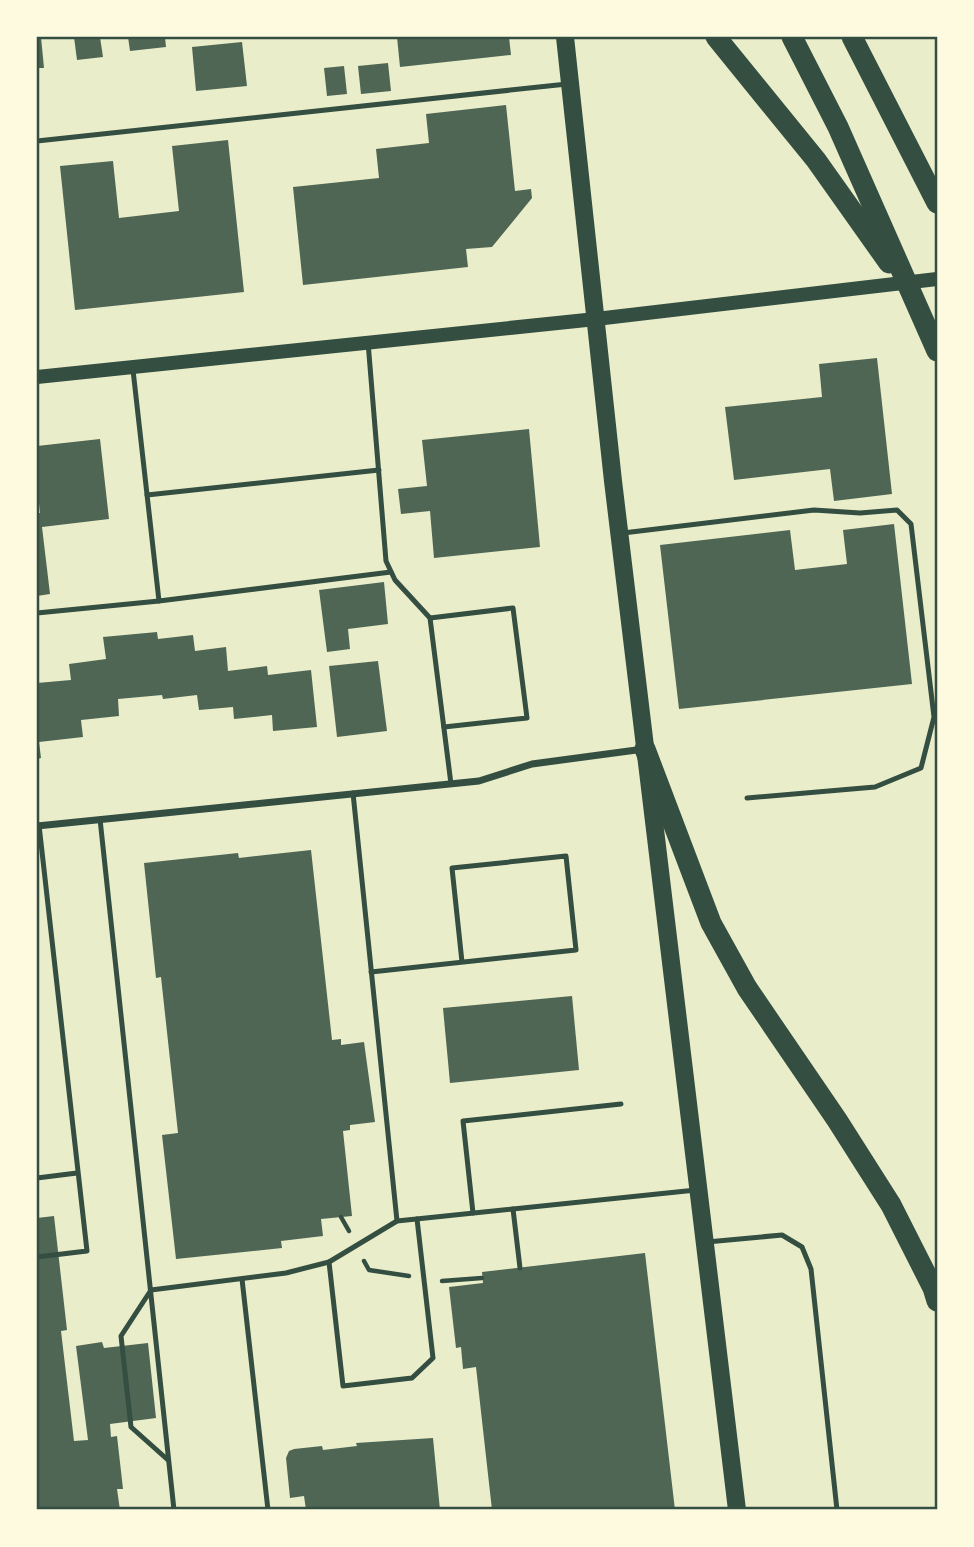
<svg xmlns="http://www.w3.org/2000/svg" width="974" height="1547" font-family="Montserrat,sans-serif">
  <rect width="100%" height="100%" fill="#e9edc9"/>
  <g fill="#4f6655">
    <path d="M37,37h4l3,31h-7z"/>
    <path d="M74,37h26l3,20 -26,3z"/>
    <path d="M128,37h37l1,10 -36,4z"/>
    <path d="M397,37h112l2,18 -111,12z"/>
    <path d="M242,42l5,44 -51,5 -4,-44z"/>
    <path d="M388,63l3,28 -30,3 -3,-28z"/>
    <path d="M344,66l3,28 -20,2 -3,-28z"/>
    <path d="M506,105l9,86 16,-2 1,9 -40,49 -26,2 2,18 -165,18 -10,-98 86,-9 -3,-29 53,-6 -3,-29z"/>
    <path d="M228,140l16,152 -169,18 -15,-144 53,-5 6,57 60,-7 -7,-65z"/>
    <path d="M877,358l15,136 -58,7 -4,-32 -96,11 -9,-73 97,-10 -3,-33z"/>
    <path d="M529,429l11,118 -106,11 -4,-47 -29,3 -3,-25 29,-3 -5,-46z"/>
    <path d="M100,439l9,80 -67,8 8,67 -13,2v-83h3l-3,-29v-38z"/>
    <path d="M894,524l18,160 -233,25 -19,-164 130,-15 5,40 52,-6 -4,-34z"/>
    <path d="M384,582l4,42 -40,5 2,20 -23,3 -8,-62z"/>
    <path d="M157,632l1,7 35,-4 2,16 31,-4 2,24 39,-5 1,9 43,-5 6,57 -44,4 -1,-16 -38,4 -1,-12 -34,3 -2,-15 -34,4 -1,-4 -44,4 1,17 -38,4 2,17 -44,5 2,16 -4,1v-76l34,-3 -2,-16 37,-5 -3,-22z"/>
    <path d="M378,661l9,70 -50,6 -8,-71z"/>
    <path d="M311,850l21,190 9,-1v6l23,-3 11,80 -25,3v5l-7,1 9,85 -31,3 2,17 -42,5 1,7 -106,11 -14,-124 16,-2 -17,-156 -5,1 -12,-115 94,-10 1,5z"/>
    <path d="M572,996l7,74 -129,13 -7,-75z"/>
    <path d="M54,1216l13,114 -6,1 13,110 14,-1 -12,-94 26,-4 2,6 44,-5 8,75 -46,6 1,13 6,-1 6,53h-6l3,21h-83v-292z"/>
    <path d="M645,1253l30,257h-183l-16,-143 -13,2 -2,-22 -5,1 -7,-61 34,-4 -1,-11z"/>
    <path d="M433,1438l7,72h-134l-2,-14 -14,2 -4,-40 3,-7 5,-2 28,-3 1,4 34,-4 -1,-3z"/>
  </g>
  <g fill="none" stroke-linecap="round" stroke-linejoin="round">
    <g stroke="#344e41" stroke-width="4.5">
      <path d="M341,1217l8,14"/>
      <path d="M364,1261l5,9 40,6"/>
      <path d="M442,1281l40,-3"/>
    </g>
    <g stroke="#344e41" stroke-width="5">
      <path d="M37,141l530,-57"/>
      <path d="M368,342l18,219 9,19 35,38 21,166"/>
      <path d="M133,370l26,231"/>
      <path d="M147,495l232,-25"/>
      <path d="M623,533l191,-23 46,3 37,-3 14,14 23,193 -13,51 -46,19 -128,11"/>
      <path d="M37,613l122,-12 232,-29"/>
      <path d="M430,618l83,-10 14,110 -83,9"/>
      <path d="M353,793l44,428"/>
      <path d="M100,819l74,691"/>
      <path d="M371,972l205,-22 -10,-94 -114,12 10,94"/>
      <path d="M37,1178l40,-5"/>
      <path d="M513,1209l7,59"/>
      <path d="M473,1213l-10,-92 158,-17"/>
      <path d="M707,1242l75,-7 20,12 9,22 26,241"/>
      <path d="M37,1257l50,-6 -48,-426"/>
      <path d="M329,1262l14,124 69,-8 21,-20 -16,-139"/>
      <path d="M242,1279l26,231"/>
      <path d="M151,1290l135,-17 43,-11 68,-41 299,-31"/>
      <path d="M151,1290l-30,46 10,91 37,33"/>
    </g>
    <path stroke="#344e41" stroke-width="7" d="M37,826l442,-45 53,-17 112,-15"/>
    <path stroke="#344e41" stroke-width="14" d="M37,377l559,-58 341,-40"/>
    <path stroke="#344e41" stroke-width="18" d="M565,37l48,444 124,1029"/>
    <g stroke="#344e41" stroke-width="21">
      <path d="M716,37l100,123 73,103"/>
      <path d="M792,37l46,90 99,224"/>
      <path d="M852,37l85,166"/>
      <path d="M645,749l66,174 36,65 90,132 54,85 42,83 4,13"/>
    </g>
  </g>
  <rect width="974" height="1547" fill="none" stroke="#fefae0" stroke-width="77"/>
  <rect x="38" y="38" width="898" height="1470" fill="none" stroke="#344e41" stroke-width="2.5"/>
</svg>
